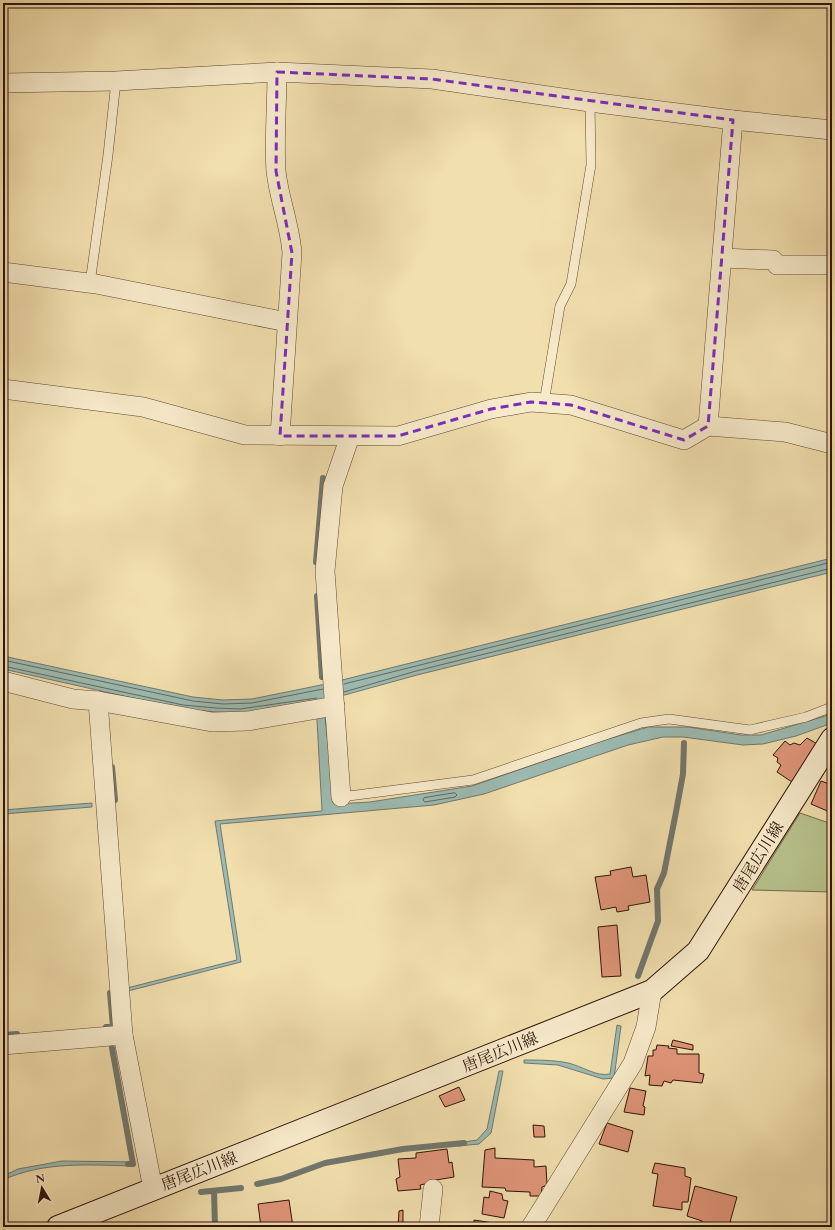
<svg xmlns="http://www.w3.org/2000/svg" width="835" height="1230" font-family="'EB Garamond','Noto Serif JP',serif">
  <rect width="100%" height="100%" fill="#f2dfae"/>
  <filter id="stains"><feTurbulence type="fractalNoise" baseFrequency=".005" numOctaves="4"/><feColorMatrix values="0 0 0 0 .2 0 0 0 0 .09 0 0 0 0 .02 0 0 0 .5 -.17"/></filter>
  <radialGradient id="worn" r=".72"><stop offset=".6" stop-color="#630" stop-opacity="0"/><stop offset="1" stop-color="#630" stop-opacity=".3"/></radialGradient>
  <path fill="#b7c28c" stroke="#746a4a" d="M800,813l32,11v68l-80,-2z"/>
  <g fill="#9cbbb2" stroke="#71786e">
    <path d="M832,558v14l-415,103 -94,26 12,103 35,-2 102,-16 133,-46 43,-13h40l53,8h20l71,-21v9l-36,13 -33,8 -20,1 -60,-8h-20l-35,8 -144,49 -50,11 -214,19 21,138 -113,29 -1,-3 110,-28 -22,-139 107,-10 -6,-109 -76,11 -24,-1 -34,-3 -179,-40v-13l190,41 30,3 29,-1 74,-15z"/>
    <path d="M92,803v4l-89,7v-4z"/>
    <path d="M617,1025l4,1 -7,52 -11,1 -45,-14 -34,-2v-3c14,0 30,0 44,3 14,3 28,14 42,11z"/>
    <path d="M499,1071h4l-12,62 -12,11 -21,2v-3l19,-3 10,-11z"/>
    <path d="M62,1161l73,1 -1,4c-44,-1 -90,-5 -131,14v-4l15,-7z"/>
  </g>
  <g fill="none" stroke-linecap="round" stroke-linejoin="round">
    <g stroke="#66675d" stroke-width="1">
      <path d="M3,660l190,41 30,3 29,-1 71,-14"/>
      <path d="M3,666l180,39 33,3 24,1 77,-11"/>
      <path d="M344,684l488,-122"/>
      <path d="M344,692l72,-21 416,-103"/>
      <path d="M455,793l2,2 -2,2 -30,5 -2,-2 1,-2z"/>
    </g>
    <g stroke="#71786e" stroke-width="6">
      <path d="M316,562l7,-84"/>
      <path d="M317,596l5,81"/>
      <path d="M112,767l3,33"/>
      <path d="M638,976l20,-55 -1,-32 7,-16 12,-61 7,-38 1,-31"/>
      <path d="M106,1027h7l-3,-34"/>
      <path d="M3,1035l14,-1"/>
      <path d="M112,1048l21,116h-5"/>
      <path d="M257,1184l24,-5 44,-16 78,-14 61,-6"/>
      <path d="M214,1191l1,36"/>
      <path d="M201,1192l40,-4"/>
    </g>
  </g>
  <g fill="#e0967a" stroke="#301308">
    <path d="M807,738l12,7 -24,39 -18,-12 4,-7 -4,-3 1,-4 -5,-3 12,-14 5,4 4,-2 6,2z"/>
    <path d="M821,781l11,4v28l-21,-9z"/>
    <path d="M631,867l2,10 13,-2 4,27 -22,4 1,4 -12,2 -1,-5 -15,3 -6,-33 16,-2 -1,-4z"/>
    <path d="M617,925l4,51 -19,1 -4,-50z"/>
    <path d="M673,1040l20,5v5l-22,-4z"/>
    <path d="M657,1045l12,1 -1,2 9,1v5h22v19l5,1 -2,9 -29,-3 -2,3 -7,-2 -2,5 -13,-1 1,-10 -5,1 3,-20h5v-6h3z"/>
    <path d="M459,1087l6,13 -20,7 -6,-11z"/>
    <path d="M630,1088l16,3 -3,15 2,1 -1,8 -20,-3z"/>
    <path d="M607,1123l26,8 -5,21 -29,-8z"/>
    <path d="M533,1125l11,1 1,11h-11z"/>
    <path d="M495,1148v10l39,2v7l12,-1 1,19 -5,2 -1,9h-11v-4l-24,-1 -1,-3 -23,-1 3,-37z"/>
    <path d="M447,1149l2,14 3,-1 2,15 -24,4v2l-10,2 1,4 -23,2 -2,-12 4,-2 -2,-18 18,-1v-5z"/>
    <path d="M655,1163l30,5v8l6,2 -3,24h-6v8l-29,-4 5,-32 -6,-1z"/>
    <path d="M695,1186l42,11 -7,25 20,5h-49l1,-6 -15,-5z"/>
    <path d="M490,1191l12,3 1,6 5,1 -4,17 -22,-4 2,-17 5,1z"/>
    <path d="M289,1200l4,27h-32l-3,-23z"/>
    <path d="M403,1210v17h-5l1,-16z"/>
    <path d="M474,1220l32,5v2h-28l-4,-1z"/>
  </g>
  <g fill="none" stroke-linecap="round" stroke-linejoin="round">
    <defs>
      <g id="service">
        <path d="M90,283l18,-128 8,-74"/>
        <path d="M544,403l16,-97 11,-22 20,-119 -1,-63"/>
        <path d="M341,797l132,-17 168,-57 28,-4 81,11 56,-13 26,-10"/>
      </g>
      <g id="minor">
        <path d="M277,72c0,33 -3,67 -1,99 3,28 14,54 16,82l-12,183"/>
        <path d="M3,83l113,-2 161,-9 155,7 158,23 143,18 99,10"/>
        <path d="M722,258l51,2 4,5h55"/>
        <path d="M3,272l93,12 191,38"/>
        <path d="M3,389l140,18 102,28 153,1 93,-27 40,-7 40,3 113,35 24,-14 77,6 47,12"/>
        <path d="M708,426l25,-306"/>
        <path d="M3,681l70,18 25,2 114,21 36,-1 87,-15"/>
        <path d="M98,701l25,334 30,154"/>
        <path d="M341,797l-16,-226 8,-85 17,-50"/>
        <path d="M3,1045l120,-10"/>
        <path d="M429,1227l4,-38"/>
        <path d="M531,1227l102,-164 13,-36 6,-36"/>
      </g>
      <path id="secondary" d="M58,1227l594,-236 46,-40 134,-212"/>
    </defs>
    <use href="#service" stroke="#604632" stroke-width="10"/>
    <use href="#minor" stroke="#604632" stroke-width="20"/>
    <use href="#secondary" stroke="#301308" stroke-width="24"/>
    <use href="#service" stroke="#f7eaca" stroke-width="9"/>
    <use href="#minor" stroke="#f7eaca" stroke-width="19"/>
    <use href="#secondary" stroke="#f7eaca" stroke-width="22"/>
  </g>
  <path fill="none" stroke="#7b2cbf" stroke-width="3" stroke-dasharray="8 5" stroke-linejoin="round" d="M277,72l155,7 301,41 -25,306 -24,14 -113,-35 -40,-3 -40,7 -93,27h-118l12,-183 -16,-82z"/>
  <g text-anchor="middle" dominant-baseline="central" stroke-width="3.5" stroke-linejoin="round" paint-order="stroke">
    <g font-size="16" fill="#301308" stroke="#f7eaca">
      <text transform="translate(758 857) rotate(-58)">唐尾広川線</text>
      <text transform="translate(500 1052) rotate(-22)">唐尾広川線</text>
      <text transform="translate(199 1171) rotate(-21)">唐尾広川線</text>
    </g>
  </g>
  <rect width="835" height="1230" fill="none" stroke="#f2dfae" stroke-width="16"/>
  <rect x="4" y="4" width="827" height="1222" fill="none" stroke="#301308" stroke-width="2"/>
  <rect x="8" y="8" width="819" height="1214" fill="none" stroke="#301308"/>
  <g transform="translate(42 1188) rotate(350)" stroke="#f7eaca" stroke-width="3" paint-order="stroke">
  <path d="M0-3L7 15L0 10L-7 15Z" fill="#301308"/>
  <text y="-6" font-size="11" font-weight="bold" text-anchor="middle" fill="#301308">N</text>
  </g>
  <rect width="100%" height="100%" filter="url(#stains)"/>
  <rect width="100%" height="100%" fill="url(#worn)"/>
</svg>
